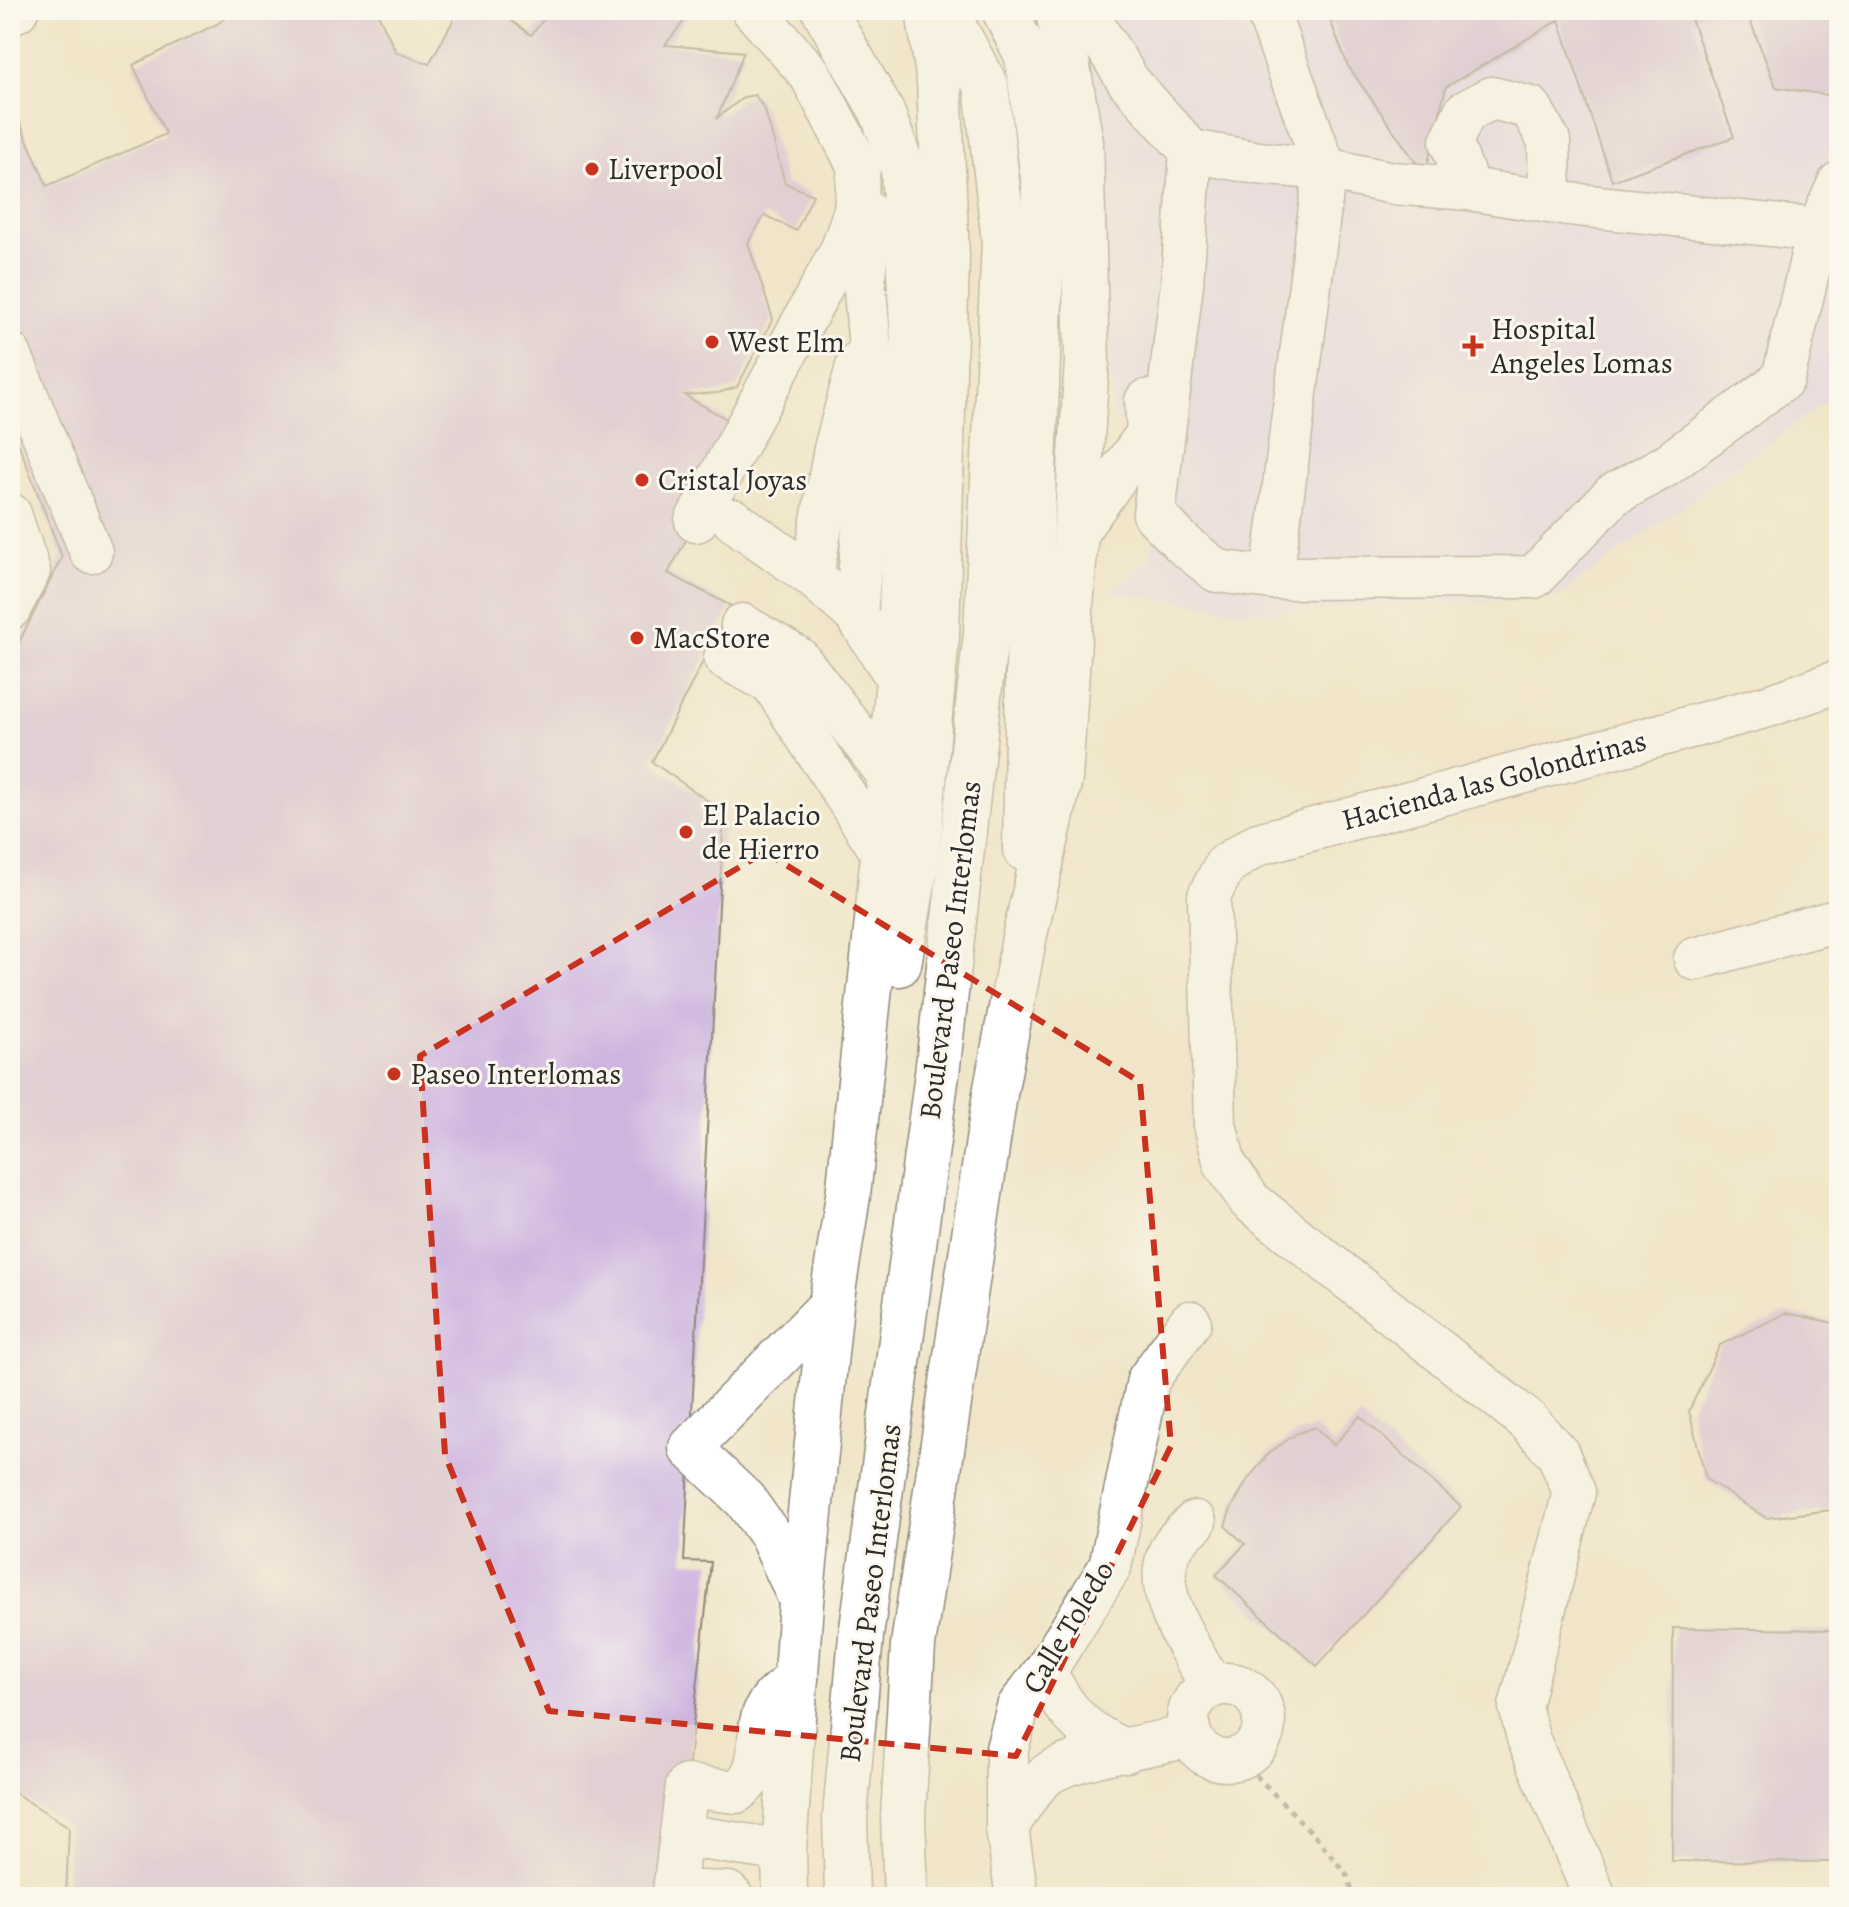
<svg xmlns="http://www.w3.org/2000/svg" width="1849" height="1907" font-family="Alegreya,serif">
  <rect width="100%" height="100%" fill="#fbf7ec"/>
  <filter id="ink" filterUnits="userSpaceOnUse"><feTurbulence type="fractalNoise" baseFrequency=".0125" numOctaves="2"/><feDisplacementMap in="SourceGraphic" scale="16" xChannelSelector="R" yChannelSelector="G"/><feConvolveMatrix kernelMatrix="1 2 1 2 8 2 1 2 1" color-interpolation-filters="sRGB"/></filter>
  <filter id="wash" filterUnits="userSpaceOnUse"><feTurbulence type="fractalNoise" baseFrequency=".006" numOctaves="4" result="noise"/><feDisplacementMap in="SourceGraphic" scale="32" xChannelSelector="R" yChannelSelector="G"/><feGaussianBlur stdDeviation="1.8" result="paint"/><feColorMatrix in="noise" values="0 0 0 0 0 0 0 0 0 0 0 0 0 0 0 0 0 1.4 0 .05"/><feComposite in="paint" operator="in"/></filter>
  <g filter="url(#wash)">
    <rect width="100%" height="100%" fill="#f0e5c8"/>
    <path fill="#e1d4f4" d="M1086,10h753v260l-7,37 7,85 -283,206 -302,14 -146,-20 42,-32 21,-117 -58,-24 -6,-126 -10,-83 -3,-113z"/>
    <g id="blocks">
      <g fill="#ceb5df">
        <path d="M237,10h139l20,42 33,12 30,-54h14l33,7 25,18 20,-25h142l-28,35 79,7 -27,66 27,-21 11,-2 10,15 20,73 28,12 -17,36 -31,-16 -17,28 25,76 -36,68 -19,6 -34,2 62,35 -78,143 63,33 -79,156 72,50 -40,749 27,1 -37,335h-608l3,-70 -59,-37v-1130l52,-103 -52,-136v-321l37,86 119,-52 -33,-69 84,-41z"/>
        <path d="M1326,10h386l-21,9 43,118 -122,44 -53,-161 -113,67 -21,88 -77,-109z"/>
        <path d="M1746,10h93v83l-6,3 -57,-9z"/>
        <path d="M1786,1313l53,11v185l-73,9 -60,-39 -17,-68 31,-66z"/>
        <path d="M1360,1416l101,91 -144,159 -101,-91 29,-31 -20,-18 6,-17 17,-30 21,-26 27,-19 19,-7 19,18z"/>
        <path d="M1673,1628l166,2 -1,232 -166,-1z"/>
      </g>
    </g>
  </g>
  <g filter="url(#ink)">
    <use href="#blocks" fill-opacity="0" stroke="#8e887a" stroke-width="2"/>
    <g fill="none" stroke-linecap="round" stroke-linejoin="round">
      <defs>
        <g id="minor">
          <path d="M1084,10l45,72 62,69 67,12 67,6 68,14 76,6 81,13 268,28"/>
          <path d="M1267,10l58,159 -53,409"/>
          <path d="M1191,151l-9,133 -28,230 28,29 35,28 55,7 262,-1 79,-82 54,-30 116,-86 35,-149 21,-47"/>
          <path d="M1469,189l-18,-47 14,-30 27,-14 39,10 18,33 1,61"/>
          <path d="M10,354l81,198"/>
          <path d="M10,514l19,57 -19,37"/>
          <path d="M733,520l79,56 44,39 42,64"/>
          <path d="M696,521l146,-272 13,-39 4,-43 -49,-93 -57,-64"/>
          <path d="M1076,533l72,-100 -2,-32"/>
          <path d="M812,576l23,-127 23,-86"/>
          <path d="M856,615l18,-218 -10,-119 5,-64"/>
          <path d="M742,625l56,33 92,119"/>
          <path d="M725,658l47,25 111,171"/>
          <path d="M1695,959l144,-39"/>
          <path d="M1195,1522c-7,7 -17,15 -22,23 -27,44 18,102 38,141"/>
          <path d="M801,1602l-31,-67 -25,-35 -55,-52 141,-144"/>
          <path d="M1045,1671c20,41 38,61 81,80"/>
          <circle cx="1226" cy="1722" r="38"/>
          <path d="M1007,1828c11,-18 23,-40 41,-54 23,-17 111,-31 143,-38"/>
          <path d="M681,1835l103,16"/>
          <path d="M732,1897l-4,-4 -54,-2 13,-105 49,6c35,-24 14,-59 32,-87 6,-11 20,-19 29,-26"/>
          <path d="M1017,1897l-10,-69v-79l11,-42 27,-36 65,-104 38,-187 42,-58"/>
          <path d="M1595,1897l-67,-159 -8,-31 54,-215 -16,-38 -30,-33 -278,-220 -25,-37 -10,-39 -6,-229 16,-31 33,-21 510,-138 71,-25"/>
        </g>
        <g id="major">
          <path d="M1004,10l23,46 17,130 -15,428 -4,235"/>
          <path d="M10,12l6,-2"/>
          <path d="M899,964l18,-104 20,-223 10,-380 -8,-175 -11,-72"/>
          <path d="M785,1897l-1,-46 17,-249 30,-298 17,-108 29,-275 21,-242 15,-338 -10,-172 -21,-57 -58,-102"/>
          <path d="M847,1897l-2,-80 16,-181 76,-562 49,-441 18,-392 -18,-155 -41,-76"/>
          <path d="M906,1897l-3,-80 10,-172 82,-551 29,-155 36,-160 27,-417 -6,-220 -23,-132"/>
        </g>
      </defs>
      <use href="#minor" stroke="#8e887a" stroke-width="45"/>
      <use href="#major" stroke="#8e887a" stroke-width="47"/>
      <path stroke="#8e887a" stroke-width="5" stroke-dasharray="6 6" stroke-linecap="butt" d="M1239,1758l76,78 32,39 7,22"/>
      <use href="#minor" stroke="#fff" stroke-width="42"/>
      <use href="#major" stroke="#fff" stroke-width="44"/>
    </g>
  </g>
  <path d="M0 0H1849V1907H0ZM765,852l375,230 31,364 -155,310 -467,-45 -104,-256 -25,-399z" fill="#f0e5c8" fill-opacity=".55" fill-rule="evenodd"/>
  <path fill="none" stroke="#c8321e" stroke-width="6" stroke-dasharray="16 10" stroke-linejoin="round" d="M765,852l375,230 31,364 -155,310 -467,-45 -104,-256 -25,-399z"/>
  <g fill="#c8321e" stroke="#fbf7ec" stroke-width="3">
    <circle cx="592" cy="169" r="8"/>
    <circle cx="712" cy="342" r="8"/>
    <path d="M1469 334h8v8h8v8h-8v8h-8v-8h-8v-8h8z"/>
    <circle cx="642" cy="480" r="8"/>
    <circle cx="637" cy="638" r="8"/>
    <circle cx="686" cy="832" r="8"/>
    <circle cx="394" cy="1074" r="8"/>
  </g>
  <g text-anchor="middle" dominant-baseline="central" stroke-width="6" stroke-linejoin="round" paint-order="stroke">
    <g font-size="30" fill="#2b2b2b" stroke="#fbf7ec" text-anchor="start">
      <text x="608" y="169">Liverpool</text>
      <text x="1491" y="329">Hospital<tspan x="1491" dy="34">Angeles Lomas</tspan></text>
      <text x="728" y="342">West Elm</text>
      <text x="658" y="480">Cristal Joyas</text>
      <text x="653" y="638">MacStore</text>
      <text x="702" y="815">El Palacio<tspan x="702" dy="34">de Hierro</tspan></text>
      <text x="410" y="1074">Paseo Interlomas</text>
    </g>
    <g font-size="30" fill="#2b2b2b" stroke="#fbf7ec">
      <text transform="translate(1494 780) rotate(-15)">Hacienda las Golondrinas</text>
      <text transform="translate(950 950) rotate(-83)">Boulevard Paseo Interlomas</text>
      <text transform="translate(870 1593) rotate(-83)">Boulevard Paseo Interlomas</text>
      <text transform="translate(1068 1627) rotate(-59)">Calle Toledo</text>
    </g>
  </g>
  <rect width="1849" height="1907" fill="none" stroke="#fbf7ec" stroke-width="40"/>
</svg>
